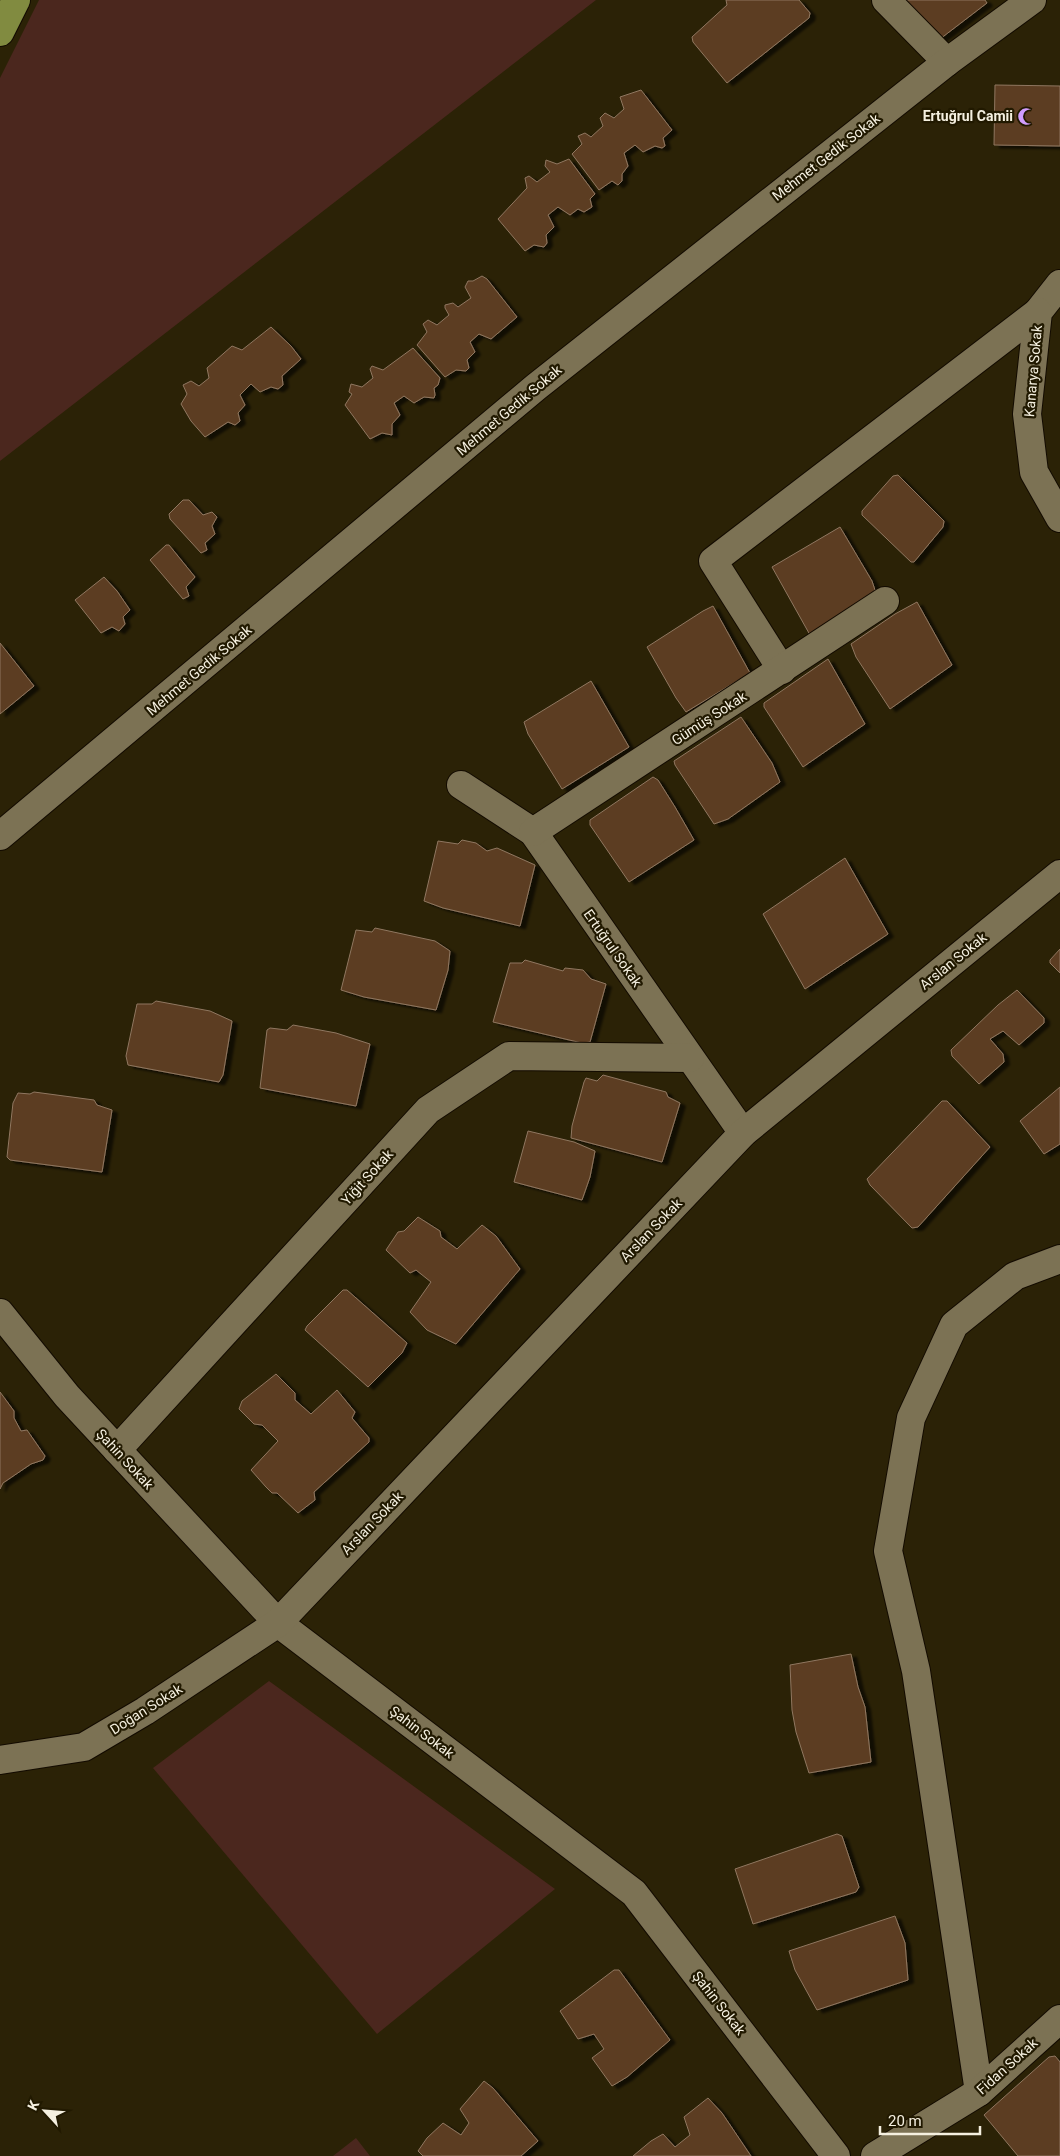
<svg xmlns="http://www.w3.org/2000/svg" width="1060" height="2156" font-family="Roboto,sans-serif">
  <defs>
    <filter id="shadow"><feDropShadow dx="5.5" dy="3" stdDeviation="1" flood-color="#0009"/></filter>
  </defs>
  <rect width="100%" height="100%" fill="#2b2206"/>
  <g fill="#4b271e">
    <path d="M39,0h557l-596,461v-383z"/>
    <path d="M269,1681l286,208 -178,145 -224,-266z"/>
    <path d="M356,2138l14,18h-37z"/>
  </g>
  <g fill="#5b3d20" stroke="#907761" filter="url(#shadow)">
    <path d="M726,0h73l11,13 -1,5 -82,65 -34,-41 -1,-5 35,-32z"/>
    <path d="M894,0h91l2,3 -47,36z"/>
    <path d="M995,85l65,1v60l-66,-1z"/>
    <path d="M641,90l31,40 -9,8 2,8 -3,2 -7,-2 -12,6 -8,-7 -11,8 4,13 -6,8v7l-4,4 -6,-4 -13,9 -27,-36 10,-10 -4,-8 7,-3 6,4 12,-11 -3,-8 5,-5 9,5 10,-9 -4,-12z"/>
    <path d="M569,159l26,35 -5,5 2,8 -8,5 -6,-3 -8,6 -12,-8 -10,8 6,12 -8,8 1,8 -3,4 -10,-2 -9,6 -27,-32 29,-31 -2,-10 4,-2 8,6 13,-10 -5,-6 1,-6 11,4z"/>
    <path d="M482,276l5,3 30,38 -26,22 -12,-5 -9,8 5,10 -8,8 2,8 -3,3 -10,-1 -11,7 -28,-32 10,-13 -4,-8 5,-4 9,5 12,-10 -4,-7v-3l8,-2 5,4 13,-9 -6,-11 3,-6h5z"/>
    <path d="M271,327l20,19 10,13 -19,17 1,9 -5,4 -7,-2 -11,5 -9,-8 -11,11 5,10 -7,8 2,8 -5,4 -7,-3 -23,15 -14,-16 -10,-17 6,-10 -4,-9 8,-4 8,5 10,-8 -2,-10 25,-22 10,4z"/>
    <path d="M413,348l27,30 -2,7 -4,3 1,7 -1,3 -10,-1 -10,6 -10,-7 -10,7 6,12 -8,9v11l-10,-2 -12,6 -25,-34 7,-11 -3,-2 2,-8 11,3 11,-9 -3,-9 2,-3 11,4z"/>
    <path d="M898,475l46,46 -1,6 -29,35h-3l-49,-47v-4l31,-35z"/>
    <path d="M183,500h6l14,15 9,-3 5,5 -5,9 3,8 -10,9 2,7 -6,3 -31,-34 -1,-5z"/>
    <path d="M840,527l32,54 4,12 -66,42 -38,-68z"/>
    <path d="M166,545h3l26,32 -9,10 3,9 -6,3 -33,-39z"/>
    <path d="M104,577l13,14 13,19 -7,7 2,7 -6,7 -7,-4 -11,6 -26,-33z"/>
    <path d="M917,602l35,63 -62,44 -34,-52 -5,-13 44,-30z"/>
    <path d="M713,606l37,67 -64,39 -10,-14 -29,-51 56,-36z"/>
    <path d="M0,643l34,43 -34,28z"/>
    <path d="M828,659l37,65 -62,43 -39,-60v-4z"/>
    <path d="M591,681l38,66 -67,42 -34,-55 -4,-12z"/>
    <path d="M741,717l31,46 8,19 -52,37 -14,5 -39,-59 -1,-4z"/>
    <path d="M653,777l5,3 17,27 19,33 -65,42 -39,-57v-5z"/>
    <path d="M462,840l14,3 11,8 10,-3 38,17 -15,61 -77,-18 -19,-7 14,-60 20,3z"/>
    <path d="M845,858l43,76 -83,55 -42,-75z"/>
    <path d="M375,928l60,13 15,10 -2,19 -12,40 -72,-13 -23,-7 15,-60 16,2z"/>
    <path d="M1060,949v24l-10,-10v-3z"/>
    <path d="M525,960l38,11 2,-3 18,2 8,9 15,5 -16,58 -8,1 -89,-21 17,-59h12z"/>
    <path d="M1017,990l27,28v5l-25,22 -16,-14 -13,8 13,15 1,8 -25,22 -27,-28 -1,-6 47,-45z"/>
    <path d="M156,1001l54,10 22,10 -9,54 -4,7 -91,-17 -2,-9 11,-52h15z"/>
    <path d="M293,1025l43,8 34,11 -14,62 -96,-18 7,-58 3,-2 17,2z"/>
    <path d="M603,1075l63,17 2,5 12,6 -18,59 -91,-24 1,-12 12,-44 2,-4 11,3z"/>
    <path d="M1060,1087v57l-16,10 -24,-33z"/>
    <path d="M34,1092l60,8 3,5 15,5 -10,62 -92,-12 -3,-3 6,-54 5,-10 12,1z"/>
    <path d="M942,1101h5l43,46 -72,80 -6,1 -42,-43 -3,-6z"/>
    <path d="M528,1131l46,11 21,9 -5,26 -8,23 -68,-18z"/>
    <path d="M418,1217l22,14 1,6 16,12 25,-24 14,11 24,33 -64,75 -29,-14 -17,-18 21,-30 -15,-12 -6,3 -24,-23 12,-18 6,-1z"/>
    <path d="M343,1290h4l60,53 -5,10 -34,34 -63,-57 2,-4z"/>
    <path d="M276,1374l19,19v7l16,14 26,-24 18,22 -3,6 17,20v4l-55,50 1,8 -17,13 -21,-20h-5l-6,-6 -15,-17 27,-29 -16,-16 -8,-1 -15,-15 3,-8z"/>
    <path d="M0,1392l14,19v7l7,13 6,-1 18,26 -2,4 -12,4 -28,19 -3,6z"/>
    <path d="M851,1654l7,33 7,20 6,55 -62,11 -13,-41 -4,-22 -2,-45z"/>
    <path d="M837,1834l5,2 17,51 -3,5 -103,32 -18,-55z"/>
    <path d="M895,1916l10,27 3,37 -91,30 -22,-40 -6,-19z"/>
    <path d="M614,1970h5l51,70 -43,37 -15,9 -20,-28 12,-9 -10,-15 -16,5 -18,-28z"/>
    <path d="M1055,2056l5,6v94h-42l-34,-41 65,-58z"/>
    <path d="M484,2081l9,7 45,53 -17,15h-98l-5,-5 9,-13 16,-15 18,12 8,-12 -9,-14z"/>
    <path d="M708,2098l14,15 29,43h-118l18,-15 12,-7 12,13 15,-12 -6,-18z"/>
  </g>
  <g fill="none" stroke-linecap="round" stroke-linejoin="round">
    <defs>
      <g id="minor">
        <path d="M886,0l61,62"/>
        <path d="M1060,284l-22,28 -11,102 7,58 26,46"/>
        <path d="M782,670l-69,-109 325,-249"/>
        <path d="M461,785l72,47 210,301"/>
        <path d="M533,832l352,-231"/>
        <path d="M0,836l536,-449 411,-325 85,-62"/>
        <path d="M0,1313l67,83 211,227 356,270 202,263"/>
        <path d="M117,1450l311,-340 81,-54 181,2"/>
        <path d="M0,1760l84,-13 61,-36 133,-88 465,-490 317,-259"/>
        <path d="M979,2092l-63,-421 -28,-120 23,-133 43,-93 61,-49 45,-17"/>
        <path d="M875,2156l104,-64 81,-73"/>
      </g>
      <path id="major" d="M0,32l16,-32"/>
    </defs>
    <use href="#minor" stroke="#130b00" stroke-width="30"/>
    <use href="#major" stroke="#130b00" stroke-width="30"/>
    <use href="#minor" stroke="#7c7254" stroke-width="28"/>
    <use href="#major" stroke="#818b40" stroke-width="28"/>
  </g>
  <defs>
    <symbol id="mosque-bare" viewBox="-9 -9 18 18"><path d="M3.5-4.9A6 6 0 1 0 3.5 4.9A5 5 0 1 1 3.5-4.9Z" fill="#d19dfe" stroke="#211900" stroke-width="2.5" paint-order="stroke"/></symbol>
  </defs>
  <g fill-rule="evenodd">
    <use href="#mosque-bare" x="1014" y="104" width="25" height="25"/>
  </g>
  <g text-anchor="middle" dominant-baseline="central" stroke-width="4.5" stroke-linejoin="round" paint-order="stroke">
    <g font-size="14" font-weight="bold" fill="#f5f0e0" stroke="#211900" text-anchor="end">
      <text x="1013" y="116">Ertuğrul Camii</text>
    </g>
    <g font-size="14" fill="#f5f0e0" stroke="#211900">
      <text transform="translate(826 157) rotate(-38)">Mehmet Gedik Sokak</text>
      <text transform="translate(1033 371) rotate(-85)">Kanarya Sokak</text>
      <text transform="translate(509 410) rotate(-40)">Mehmet Gedik Sokak</text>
      <text transform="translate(199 670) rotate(-40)">Mehmet Gedik Sokak</text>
      <text transform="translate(709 718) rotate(-33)">Gümüş Sokak</text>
      <text transform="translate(613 948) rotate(55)">Ertuğrul Sokak</text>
      <text transform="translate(953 961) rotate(-39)">Arslan Sokak</text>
      <text transform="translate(367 1177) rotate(-48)">Yiğit Sokak</text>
      <text transform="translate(651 1230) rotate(-46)">Arslan Sokak</text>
      <text transform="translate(125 1459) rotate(47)">Şahin Sokak</text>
      <text transform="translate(372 1523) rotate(-46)">Arslan Sokak</text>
      <text transform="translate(146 1709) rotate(-32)">Doğan Sokak</text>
      <text transform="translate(422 1732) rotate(37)">Şahin Sokak</text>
      <text transform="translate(719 2003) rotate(52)">Şahin Sokak</text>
      <text transform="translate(1007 2066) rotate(-42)">Fidan Sokak</text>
    </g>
  </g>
  <g transform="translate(45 2111) rotate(296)" stroke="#211900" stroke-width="4" paint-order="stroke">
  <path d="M0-4L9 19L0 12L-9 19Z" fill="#f5f0e0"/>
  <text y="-8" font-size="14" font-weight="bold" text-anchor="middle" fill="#f5f0e0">K</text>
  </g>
  <path d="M880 2126v8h100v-8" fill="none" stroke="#f5f0e0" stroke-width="2.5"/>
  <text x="888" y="2126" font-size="15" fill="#f5f0e0" stroke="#211900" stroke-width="4" paint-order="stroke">20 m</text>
</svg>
